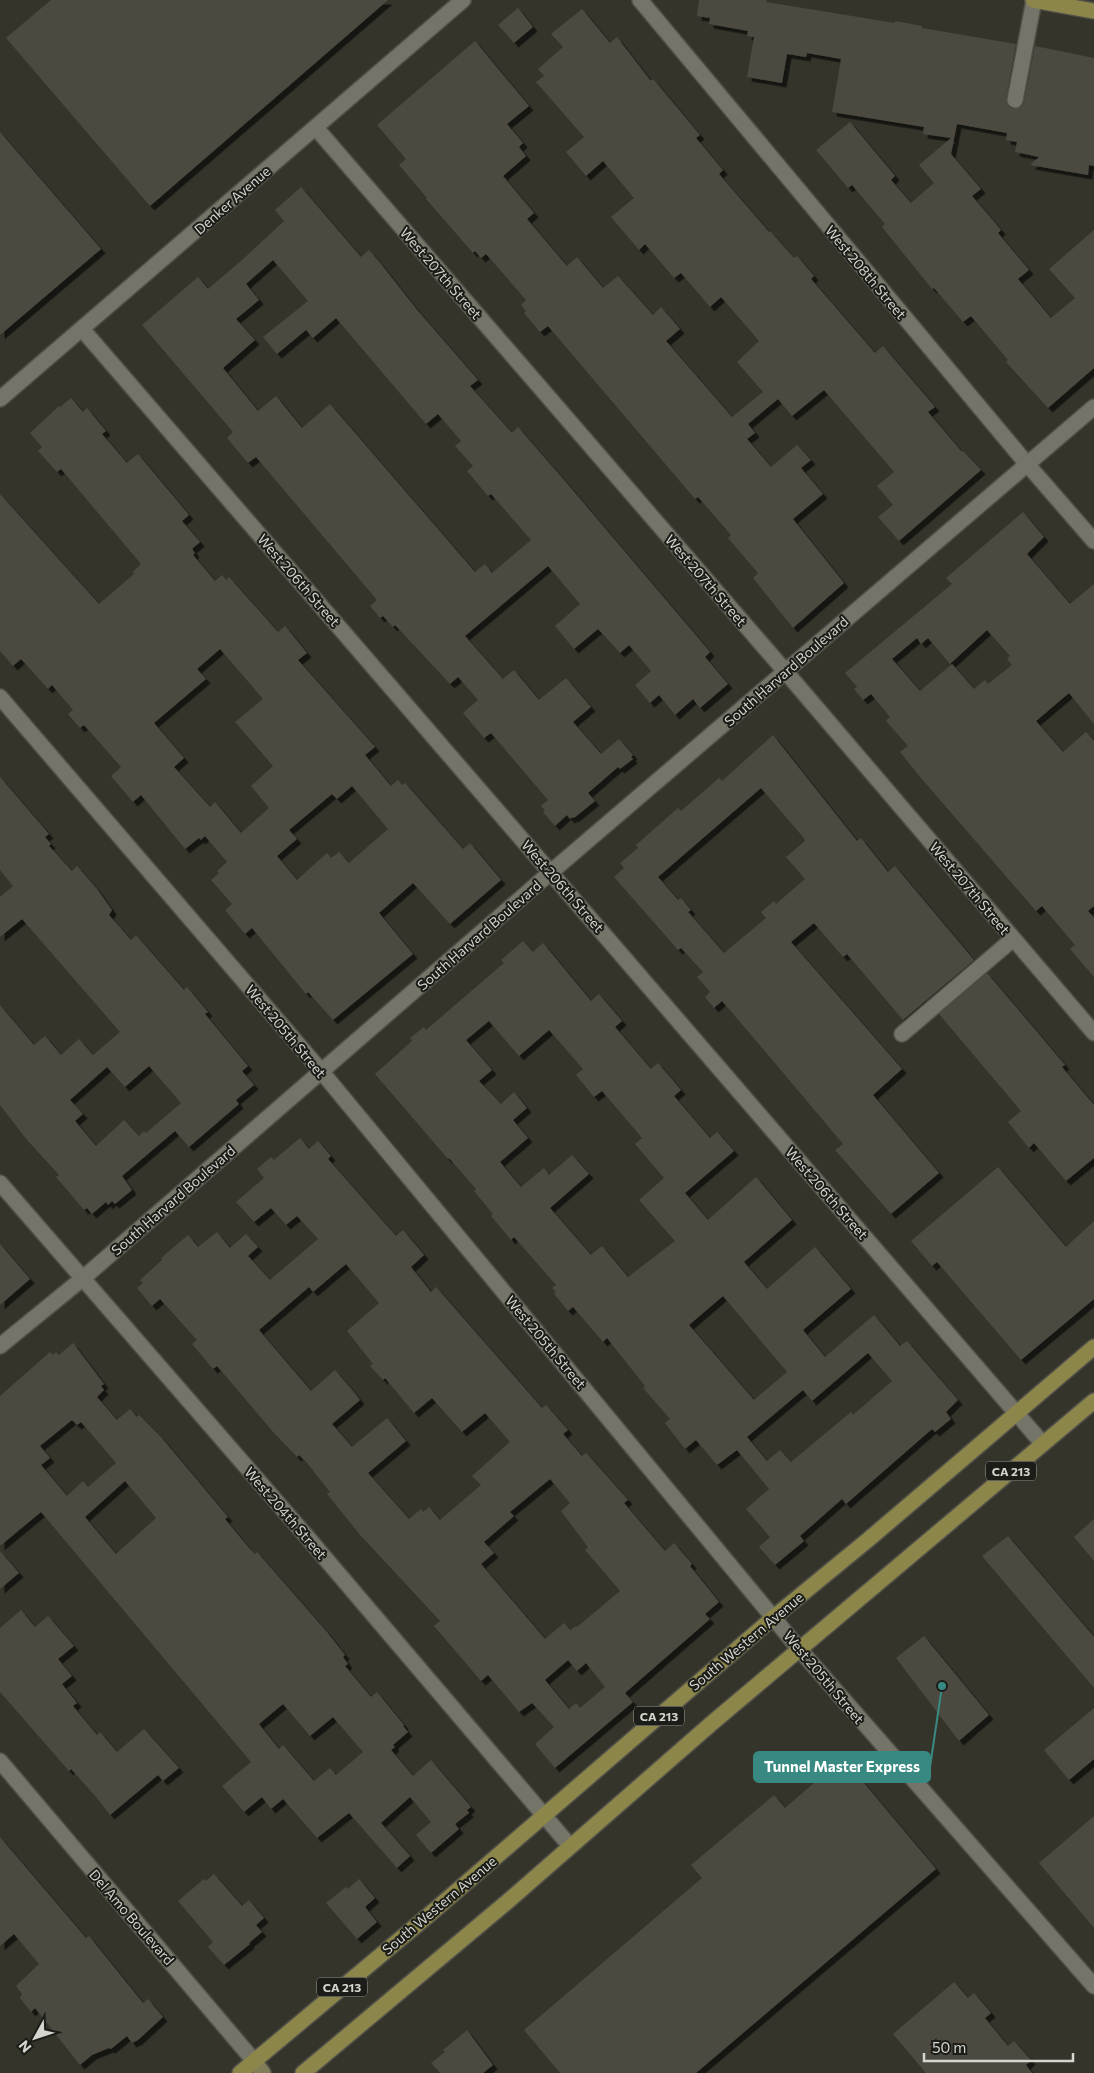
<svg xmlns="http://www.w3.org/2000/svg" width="1094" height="2073" font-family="Commissioner,sans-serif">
  <defs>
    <filter id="shadow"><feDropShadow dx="4.5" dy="4.5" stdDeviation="0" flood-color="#0009"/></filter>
  </defs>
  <rect width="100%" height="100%" fill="#35342b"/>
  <g fill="#4b4a41" fill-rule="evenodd" filter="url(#shadow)">
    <path d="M51,0h337l-238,206 -144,-168z"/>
    <path d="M699,0h68l-1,2 129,21v-2l27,5v2l94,16 -10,55 3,8 5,2 8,-3 2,-4 11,-56 59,12v108l-5,-1 -1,10 -58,-10 9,-8 -24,-5 2,-10 -11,-2 1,-7 -50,-9 -6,30 30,35 -9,7 29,34 -3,3 31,37 -11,9 33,39 24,-20 -26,-29 45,-39v138l-46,40 -42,-46 2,-2 -37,-44 -8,6 -29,-34 -2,1 -50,-62 3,-3 -33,-39 -4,3 -32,-38 34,-28 45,54 -4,4 20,23 23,-20 -15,-18 32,-27 -28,-4 1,-7 -92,-15 9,-53 -34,-6 -1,4 -19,-3 -5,29 -35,-6 7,-40 -7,-1 1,-5 -39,-7 1,-6 -13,-2z"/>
    <path d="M518,8l15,19 -19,16 -16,-18z"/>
    <path d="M582,9l28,34 7,-6 33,43h4l46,55 -4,3 27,32 -4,4 50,58 1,-1 24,27 3,-2 17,20 -3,3 64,74 8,-7 52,61 -7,5 34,40 1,-1 18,19 -82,71 -21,-24 15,-12 -16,-19 17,-14 -70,-82 -32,26 -14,-17 -30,25 7,9 -8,6 24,28 26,-22 14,15 -10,8 22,26 -30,25 51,64 -51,45 -40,-50 5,-5 -30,-35 3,-3 -33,-38 -3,2 -147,-173 -8,6 -16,-19 2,-2 -5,-6 5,-5 -40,-46 -5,4 -6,-7 -2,2 -47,-54 1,-1 -28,-33 7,-6 -29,-34 98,-84 54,65 -22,18 16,19 -4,4 7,9 -23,20 31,37 -7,6 40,47 10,-9 26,31 15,-12 35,39 8,-8 19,22 -14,12 66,76 31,-25 -26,-30 22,-21 -38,-44 -11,10 -29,-34 -7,5 -29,-34 -6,6 -28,-33 23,-19 -31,-37 -17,15 -20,-24 18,-15 -48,-55 8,-6 -6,-7 25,-22 -12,-13z"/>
    <path d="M0,132l101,117 -101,86z"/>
    <path d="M301,187l60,70 8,-7 12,14 37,47 60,69 -8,6 42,47 6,-6 52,60 140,165 -5,5 23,27 -28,24 -7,-9 -18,16 -16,-20 -9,8 -15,-18 16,-14 -22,-26 -9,8 -22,-24 -24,20 -19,-23 25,-22 -32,-38 -83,70 38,43 11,-9 25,30 27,-22 25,29 -18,15 28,32 18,-15 14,16 -2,2 2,2 -13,10 -2,-2 -30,26 7,8 -21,17 -1,-1 -3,2 -3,-4 -12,11 -12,-14 2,-2 -4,-4 7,-6 -57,-67 -7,5 -21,-25 15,-13 -20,-23 -8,7 -55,-59 -2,2 -10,-11 -3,2 -10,-12 7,-6 -121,-143 -8,6 -21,-25 6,-6 -91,-107 56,-48 10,12 34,-29 42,-39 -9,-11zM273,260l35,41 -45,36 14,17 29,-24 7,8 23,-20 90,106 12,-10 23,27 -6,5 18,20 -6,5 21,25 3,-2 40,46 -39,33 -7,-9 -10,8 -145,-168 -28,24 -26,-32 -18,15 -35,-43 32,-28 -19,-21 23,-19 -13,-16z"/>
    <path d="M71,398l12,14 4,-4 19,23 -4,3 25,29 11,-9 51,61 -7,6 18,21 -8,7 3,4 -2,2 22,26 7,-6 4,5 3,-3 49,55 7,-6 22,27 -9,7 77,87 -10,8 26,31 7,-6 4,5 3,-2 58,66 7,-6 31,37 -51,44 -37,-41 -34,30 34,41 -80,66 -25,-28 -2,2 -54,-66 -7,6 -20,-24 7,-6 -21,-24 8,-7 -2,-2 10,-9 -22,-26 -4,4 -2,-2 -14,11 -44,-54 -8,7 -22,-26 10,-9 -37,-42 -4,3 -12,-14 5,-4 -21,-25 -4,4 -27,-30 -8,7 -13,-15v-157l99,110 35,-30 -1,-2 8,-8 -80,-95 -4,3 -19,-21 4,-4 -12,-14 29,-27 1,1zM220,649l43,50 -28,23 38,44 -22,20 18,22 -28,25 -26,-31 -5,5 -36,-40 10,-9 -30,-35 52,-44 -9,-10zM352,786l36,43 -39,34 -10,-11 -8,6 -4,-5 -30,27 -20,-24 20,-17 -8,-9 43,-36 5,5z"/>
    <path d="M1023,512l21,25 -17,17 43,50 24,-20v140l-25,-31 -33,28 27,31 23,-20 8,9v165l-6,5 6,7v59l-24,-28 5,-4 -33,-39 -6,5 -115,-133 -21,-26 8,-6 -22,-25 4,-4 -19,-23 -8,6 -9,-11 3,-2 -12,-14 107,-89 -6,-6zM987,630l23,26 -3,3 5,6 -24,19 -3,-4 -11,9 -22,-25 -32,27 -28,-32 25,-21 4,6 7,-6 22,26z"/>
    <path d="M773,735l84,106 4,-3 27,34 7,-6 79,94 -71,60 -56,-66 -4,3 -29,-34 -23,19 111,127 -29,26 66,78 -48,41 -56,-64 8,-6 -85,-101 -36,-42 -8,7 -9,-11 5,-5 -13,-15 6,-5 -22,-24 -3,2 -64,-73 10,-9 -4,-5 18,-15 -2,-3 42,-37 3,3 38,-33 3,3zM761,788l42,49 2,4 -19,16 19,22 -29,25 -2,-3 -13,11 5,6 -42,35 -36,-41 3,-2 -10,-12 -3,2 -20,-23z"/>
    <path d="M0,777l49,57 -4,3 6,7 -2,2 23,25 5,-5 20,23 15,21 -3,5 22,25 5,-5 48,55 3,-3 21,25 -3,2 43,52 -6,5 12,14 -18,15 3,4 -50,43 -14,-16 -53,45 10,14 -17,14 -3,-3 -4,4 -2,-3 -14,12 -5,-6 -3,2 -28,-33 3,-2 -32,-35 -27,-35v-100l34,40 11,-9 16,19 18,-16 14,16 27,-23 -98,-113 -22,18v-40l13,-11 -13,-16zM149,1066l32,37 -35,30 -2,-2 -5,5 -15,-16 -28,26 -21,-25 8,-7 -13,-14 37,-33 18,20z"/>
    <path d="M523,941l10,11 10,-9 48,58 8,-7 23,27 -7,6 36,42 7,-6 23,27 -7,6 36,42 7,-6 17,19 -49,42 23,27 48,-43 36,43 -48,42 23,27 48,-42 36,42 -48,41 22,27 49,-42 26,31 7,-5 51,59 -12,12 5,7 -16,13 -3,-3 -86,75 -4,-5 -42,37 4,5 -29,24 -16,-18 11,-10 -24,-28 23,-20 -32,-39 -20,15 -21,-25 -11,9 -20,-26 5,-4 -27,-31 2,-2 -38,-48 -4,4 -30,-35 -5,4 -14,-17 2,-2 -4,-4 4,-3 -42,-48 -3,3 -20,-24 2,-2 -19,-23 2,-2 -27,-31 -1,1 -73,-85 37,-33 -2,-3 14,-11 2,3 78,-67 -3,-3zM489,1021l30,35 30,-26 34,39 -7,6 18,22 8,-6 40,47 -7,6 29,34 -25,22 36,41 -47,36 -26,-31 -11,9 -41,-47 39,-34 -17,-19 -23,20 -5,-7 -23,19 -21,-25 28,-24 -15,-18 14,-12 -13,-16 -13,12 -22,-23 13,-11 -26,-30zM723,1296l64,76 -33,28 -65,-75zM868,1353l24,28 -39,34 -2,-3 -60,50 -11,-12 -13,11 -20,-24 56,-47 9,11z"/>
    <path d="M987,973l78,92 -3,2 32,38v53l-28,23 -32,-38 -5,5 -21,-26 13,-11 -82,-97z"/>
    <path d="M300,1138l9,11 9,-8 13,15 -3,3 68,77 7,-6 21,25 -13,12 20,25 5,-5 106,121 4,-3 22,25 -5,4 19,22 4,-3 19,21 23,26 -4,3 41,48 9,-8 18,21 -2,2 29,36 -14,12 5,5 -85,74 8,9 -78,66 -20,-24 19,-17 -22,-24 -13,9 -31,-37 -7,6 -47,-55 6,-5 -79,-85 -34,-42 3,-2 -23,-29 -8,-8 -2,2 -23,-24 -57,-67 -4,3 -21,-25 5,-4 -37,-41 -8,7 -15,-18 6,-5 -3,-3 22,-20 -1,-2 27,-23 10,12 19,-15 13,16 16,-14 12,13 -10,9 22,24 48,-41 -21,-23 -11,9 -15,-17 -17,14 -18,-20 28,-24 -7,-9 14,-12 3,3zM346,1264l33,39 -32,28 26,33 -3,2 13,14 2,-2 29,35 18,-15 30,34 23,-19 25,29 -38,34 9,9 -41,35 -11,-13 -6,5 -2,-3 -12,10 -41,-46 38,-32 -19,-23 -35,29 -20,-23 28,-24 -7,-9 -18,-21 -24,21 -52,-61 50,-43 4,5zM550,1479l20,24 -9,8 27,36 -3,3 35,41 -43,36 -1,-1 -6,4 -6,-7 -19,16 -64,-75 13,-11 -10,-11 30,-26 -4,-4zM568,1660l9,11 9,-8 19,24 -25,21 -4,-5 -7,6 -24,-29z"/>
    <path d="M998,1167l68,80 28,-26v78l-73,61 -84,-98 -5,4 -21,-25z"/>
    <path d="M0,1244l30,35 -30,26z"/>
    <path d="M73,1343l31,41 -3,2 3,4 -7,7 20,23 13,-11 7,8 2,-2 22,22 67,80 -3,2 24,29 6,6 2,-2 70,80 18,23 -2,2 5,7 -3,2 26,31 6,-5 27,33 -1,1 5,6 -15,13 2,2 -4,3 22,26 18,-16 40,47 -4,3 2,3 -14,11 4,5 -28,24 -15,-18 15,-13 -21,-25 -29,26 29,33 -13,12 -48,-55 -32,25 -34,-39 -12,10 -9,-12 -18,15 -22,-26 29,-24 -210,-250 -41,34v-150l50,-44 3,3 3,-3 3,3zM72,1420l5,5 4,-3 35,41 -28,24 -5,-6 -16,15 -26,-31 9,-7 -10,-12zM125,1481l31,37 -40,36 -31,-37zM283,1704l27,32 23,-19 30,35 -27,23 -6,-7 -16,13 -31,-36 -4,4 -20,-25z"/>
    <path d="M1094,1519v42l-20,-24z"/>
    <path d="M1008,1536l86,101v51l-112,-132z"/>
    <path d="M0,1551l19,22 -19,16z"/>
    <path d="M21,1610l14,17 13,-11 26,30 -16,13 14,17 -10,8 15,19 -4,3 24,29 3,-3 17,20 27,-23 35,39 -16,13 -5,-6 -48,40 -14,-18 -25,-28 -2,2 -69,-79v-64z"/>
    <path d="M924,1636l65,79 -30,26 -63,-83z"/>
    <path d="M1094,1708v51l-25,21 -25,-30z"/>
    <path d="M843,1758l93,111 -240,204h-136l-36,-43 178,-152 -11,-13 83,-70 11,13z"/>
    <path d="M1094,1816v112l-55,-65z"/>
    <path d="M0,1837l86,101 3,-2 54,67 5,-4 15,18 -25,23 -6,3 -5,-7 -16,13 -2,-1 -17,7 -12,10 -45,-57 -4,4 -11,-14 2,-4 -6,-8 23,-22 -25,-30 -14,12z"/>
    <path d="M214,1874l28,32 7,-6 15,18 -8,7 6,7 -13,11 1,1 -26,21 -16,-18 5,-5 -35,-41 26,-22 2,2z"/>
    <path d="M359,1879l16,19 -10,9 12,15 -20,17 -31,-36 20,-16 2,2z"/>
    <path d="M954,1982l14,16 6,-5 17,20 -6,5 23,28 6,-5 17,19 -5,5 6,8h-106l-33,-39z"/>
    <path d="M467,2030l26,35 -10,8h-43l-9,-10 14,-11 -2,-2z"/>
  </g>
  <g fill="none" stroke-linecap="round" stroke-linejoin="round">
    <defs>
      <g id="street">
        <path d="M640,0l387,464 67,77"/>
        <path d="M1015,100l19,-100"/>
        <path d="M316,128l469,543 309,362"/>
        <path d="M82,329l961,1115"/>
        <path d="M0,399l463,-399"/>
        <path d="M0,697l321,374 479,579 294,336"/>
        <path d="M902,1034l111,-95"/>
        <path d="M0,1183l308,355 262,308"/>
        <path d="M0,1346l82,-67 469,-407 543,-465"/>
        <path d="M0,1761l254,300"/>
      </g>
      <path id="secondary" d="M254,2061l9,12"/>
      <g id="primary">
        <path d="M1033,0l61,11"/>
        <path d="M240,2073l190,-159 344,-297 95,-78 225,-192"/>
        <path d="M303,2073l204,-171 205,-179 382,-322"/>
      </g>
    </defs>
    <use href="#street" stroke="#515048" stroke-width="18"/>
    <use href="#secondary" stroke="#515048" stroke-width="18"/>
    <use href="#primary" stroke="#515048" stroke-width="18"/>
    <use href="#street" stroke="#757469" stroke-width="15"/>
    <use href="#secondary" stroke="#817d59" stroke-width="15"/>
    <use href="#primary" stroke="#8c864a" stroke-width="15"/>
  </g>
  <g text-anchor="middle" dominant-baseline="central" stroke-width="4" stroke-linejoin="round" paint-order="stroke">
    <g fill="#1c1c18" stroke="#9e9e98" stroke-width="1">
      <rect x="986" y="1461.5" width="50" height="19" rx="4"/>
      <rect x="634" y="1706.5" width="50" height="19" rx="4"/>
      <rect x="317" y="1977.5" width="50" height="19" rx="4"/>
    </g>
    <g font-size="12" font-weight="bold" fill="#d5d5cf">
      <text x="1011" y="1471">CA 213</text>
      <text x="659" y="1716">CA 213</text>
      <text x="342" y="1987">CA 213</text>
    </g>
    <g font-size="14" fill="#d5d5cf" stroke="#1c1c18">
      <text transform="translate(232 200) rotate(-41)">Denker Avenue</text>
      <text transform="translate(866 272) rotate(50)">West 208th Street</text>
      <text transform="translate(441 273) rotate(49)">West 207th Street</text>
      <text transform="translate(299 580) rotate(49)">West 206th Street</text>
      <text transform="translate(706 580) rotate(49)">West 207th Street</text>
      <text transform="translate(786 671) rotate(-41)">South Harvard Boulevard</text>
      <text transform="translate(563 886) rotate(49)">West 206th Street</text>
      <text transform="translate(970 888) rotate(50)">West 207th Street</text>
      <text transform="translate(479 935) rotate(-41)">South Harvard Boulevard</text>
      <text transform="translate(286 1031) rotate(50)">West 205th Street</text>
      <text transform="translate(827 1193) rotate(49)">West 206th Street</text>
      <text transform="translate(173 1200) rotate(-41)">South Harvard Boulevard</text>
      <text transform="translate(546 1342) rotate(50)">West 205th Street</text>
      <text transform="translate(286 1513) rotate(49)">West 204th Street</text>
      <text transform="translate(746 1641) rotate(-40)">South Western Avenue</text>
      <text transform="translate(824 1677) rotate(50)">West 205th Street</text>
      <text transform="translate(439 1905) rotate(-40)">South Western Avenue</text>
      <text transform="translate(132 1917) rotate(49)">Del Amo Boulevard</text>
    </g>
  </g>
  <path fill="none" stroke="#378981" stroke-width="2" d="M942 1686L930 1767"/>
  <circle fill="#378981" stroke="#1c1c18" stroke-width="2" cx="942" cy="1686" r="5"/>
  <rect fill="#378981" stroke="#378981" stroke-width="2" x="754" y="1752" width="176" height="30" rx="5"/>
  <g font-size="15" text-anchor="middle" font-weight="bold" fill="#fff">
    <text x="842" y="1772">Tunnel Master Express</text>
  </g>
  <g transform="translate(35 2038) rotate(230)" stroke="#1c1c18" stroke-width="4" paint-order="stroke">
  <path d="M0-4L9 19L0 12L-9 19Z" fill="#d5d5cf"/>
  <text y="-8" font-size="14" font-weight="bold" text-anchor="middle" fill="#d5d5cf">N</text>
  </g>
  <path d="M924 2053v8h149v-8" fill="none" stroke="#d5d5cf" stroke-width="2.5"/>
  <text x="932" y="2053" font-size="15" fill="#d5d5cf" stroke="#1c1c18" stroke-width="4" paint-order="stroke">50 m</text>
</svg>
